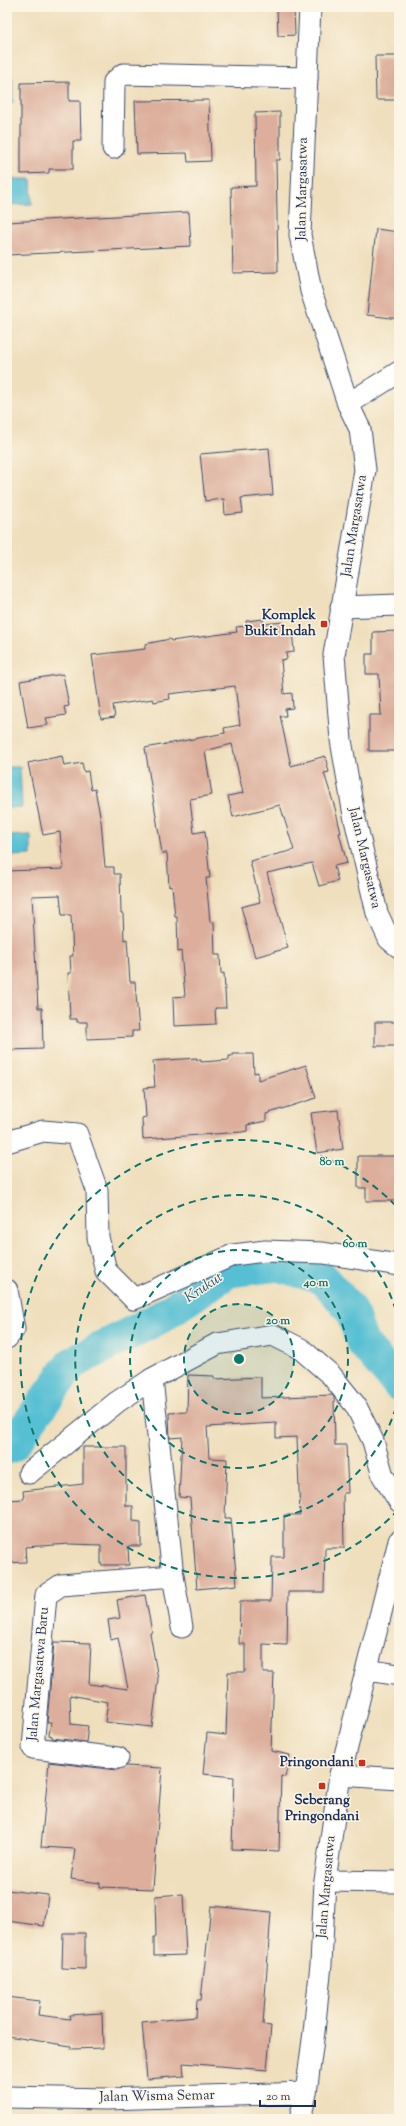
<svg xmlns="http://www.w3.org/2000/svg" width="406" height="2126" font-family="'Sorts Mill Goudy',serif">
  <rect width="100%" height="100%" fill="#fcf5e5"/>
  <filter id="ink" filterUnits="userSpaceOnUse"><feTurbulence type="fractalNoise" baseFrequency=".025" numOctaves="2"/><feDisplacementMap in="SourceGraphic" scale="8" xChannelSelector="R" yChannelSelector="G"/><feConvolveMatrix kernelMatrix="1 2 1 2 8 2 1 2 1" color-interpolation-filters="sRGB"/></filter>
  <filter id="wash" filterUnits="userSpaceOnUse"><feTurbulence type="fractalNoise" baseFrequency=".012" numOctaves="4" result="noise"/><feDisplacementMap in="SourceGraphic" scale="16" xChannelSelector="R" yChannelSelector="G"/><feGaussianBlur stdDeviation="0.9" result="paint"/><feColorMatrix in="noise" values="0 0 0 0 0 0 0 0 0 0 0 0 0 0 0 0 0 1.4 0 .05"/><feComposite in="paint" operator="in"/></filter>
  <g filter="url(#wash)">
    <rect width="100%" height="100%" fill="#efdfbd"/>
    <g fill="#56bfd3" stroke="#387798">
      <path d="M7,77h5l1,26h-6z"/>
      <path d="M7,179h24l1,25 -25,1z"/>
      <path d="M7,767h13l2,40 -15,1z"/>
      <path d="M31,835v20l-24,1v-20z"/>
    </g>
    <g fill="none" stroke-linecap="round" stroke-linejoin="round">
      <path stroke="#56bfd3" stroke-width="33" d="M7,1448l5,-2 59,-82 90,-47 68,-46 49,-6 46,14 27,31 11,32 37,43"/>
    </g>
    <g id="blocks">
      <g fill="#dcae9b">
        <path d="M277,7h17l1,28 -17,1z"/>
        <path d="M375,56h24v44h-23z"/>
        <path d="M69,82v19h11l1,40h-8v28h-24v4l-28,1v-91z"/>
        <path d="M209,100l2,61 -23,1 -1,-9 -50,1 -2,-53z"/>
        <path d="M280,112v48h-4l2,112 -45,1 -2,-86 25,-1 -1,-73z"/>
        <path d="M189,212l2,34 -184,9v-33z"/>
        <path d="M376,229l23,3v87l-32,-4z"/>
        <path d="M269,448l4,47 -32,3 2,15 -18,2 -1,-16 -19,2 -5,-47z"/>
        <path d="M263,619v5l20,-2 1,9 8,-1 2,22 -8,1 1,6 -6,1 3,34 8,-1 1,15 -8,1 1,7h-6l11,50 34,-10 4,16 -5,1 11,35 6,25h-2l8,30 -13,3 4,15 -19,5 -7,-23 -45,10 21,75 -33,9 -14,-50 19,-5 -10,-41 44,-11 -14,-45 -47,12 -5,-21 15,-3 -11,-49 -27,7 7,44 -22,4 4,34 11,-2 5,47h-4l4,44h4l1,33h5l1,19 3,-1 2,35h-11l1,16 -42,2 -1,-29 12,-1 -4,-45 -3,1 -1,-35h-2l-3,-31 -3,1 -2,-34h-5l-17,-105 80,-15 -1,-5 16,-3 -5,-39 -66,8 1,5 -16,3 -1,-3 -40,6 2,12 -14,2 -9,-64 53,-6v-5l25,-5 1,2 66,-9 -1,-5 11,-1 -1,-5z"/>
        <path d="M399,631v120h-30v-36h12l-2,-41h-13v-20h7v-22z"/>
        <path d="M63,674l6,32 -5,1 2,8 -20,3 2,7 -20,3 -8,-47z"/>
        <path d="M62,756l2,10 18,-3 2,9 4,-1 3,19 4,-1 6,32 4,46h9v7h6l1,39h2l1,27 3,-1 3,43h5l4,49h-7v6l-45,2v-17h-10v-3h-7l-2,-46h3l-1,-17h3l-2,-41h-9l-2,-20 -28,1 6,112h4l1,41 -36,1v-179l56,-2 -3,-37 -17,3 -15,-72z"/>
        <rect x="375" y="1022" width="24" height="24"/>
        <path d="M232,1054h21l1,19 4,-1v8l48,-15 10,33 -50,16v7l-19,4v6l-5,1 -99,7 -1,-21 4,-1 -2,-29 11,-1 -2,-26 44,-3v2h4v2l28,-2v-4h3z"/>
        <path d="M338,1110l5,39 -26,4 -6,-40z"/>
        <path d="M358,1156h38l1,45h-31v-13h-8z"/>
        <path d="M188,1375l26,1v3l47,-2v21l71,-3 2,2 1,48h11l2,48h-5l1,55h-19l-1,44h-36l-1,53 -24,-1v29h11l-3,78 19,4 -5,22 -4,-1 -2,75 -47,-2 2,-72 -31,-3 4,-41 19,2 2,-63h17v-28h-6l1,-43h31l1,-44h12v-42h16l-3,-78 -21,1v-15l-69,4 2,31 18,1 -2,59h6l6,67 -40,4 -7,-91 -11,-1 3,-60 -12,1 -1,-25 18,-1z"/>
        <path d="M83,1447h43v59h7v15l8,1v24h-13l1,19h-28v-20l-31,-1 -45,3 1,15 -19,1v-63l17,-1 -1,-8 60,-7z"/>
        <path d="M145,1595l7,37 -2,1 8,46 -6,48 -47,-5 3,-20 -38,-7 1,29 17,2 -2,16 -34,-4v-2l-3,-1 2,-13h-4l7,-80 37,1 -2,41 39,5 -10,-51 -7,2 -3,-20 12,-2 -3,-18z"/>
        <path d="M49,1762l68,8 9,-4 36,2 -9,121 -53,-2v-4l-29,-4 4,-30 -34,-2z"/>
        <path d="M7,1890l41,5 -4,31 -37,-5z"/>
        <path d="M183,1894l3,61 -32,1v-19h2l-1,-41z"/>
        <path d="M211,1906l60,6 -8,113 8,1 -4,44 -84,-7 1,13 -37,3 -5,-57 54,-5 1,-17h4z"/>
        <path d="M63,1933h22v36l-23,-1z"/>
        <path d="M7,1997l33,4 -2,14 32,4 -1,-4 33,-2 1,35 -32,1v-3l-64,-10z"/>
      </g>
    </g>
  </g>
  <g filter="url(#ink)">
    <use href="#blocks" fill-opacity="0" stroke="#3b496c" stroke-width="1"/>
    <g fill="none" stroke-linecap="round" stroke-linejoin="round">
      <defs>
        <g id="minor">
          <path d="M310,7l-10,228 11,56 37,113 12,25 5,41 -31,185 7,85 13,75 23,98 12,26 10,8"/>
          <path d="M113,148l1,-66 9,-8 184,4"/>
          <path d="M348,404l51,-32"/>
          <path d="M341,607l58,-2"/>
          <path d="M7,1142l36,-11 34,3 20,56 1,47 8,34 28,28 99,-44 32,-4 58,2 76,12"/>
          <path d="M7,1290l7,39 -7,9"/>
          <path d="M29,1473l88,-71 35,-23"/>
          <path d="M173,1576l9,51"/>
          <path d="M367,1670l32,5"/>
          <path d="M118,1758l-85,-10 13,-153 15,-10 112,-9 -21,-197 65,-35 56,-9 28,14 30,26 25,31 17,35 10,35 16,25"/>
          <path d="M340,1775l59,4"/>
          <path d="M325,1881l74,1"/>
          <path d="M7,2097l99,2 200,-6"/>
          <path d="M300,2119l6,-26 8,-61 7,-68 4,-83 15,-106 59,-234"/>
        </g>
      </defs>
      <use href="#minor" stroke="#3b496c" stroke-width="23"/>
      <use href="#minor" stroke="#fff" stroke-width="21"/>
    </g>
  </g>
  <circle cx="239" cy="1359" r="55" fill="#0f766e" fill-opacity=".12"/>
  <g fill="none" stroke="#0f766e" stroke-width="2" stroke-dasharray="7 5">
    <circle cx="239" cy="1359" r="55"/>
    <circle cx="239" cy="1359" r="109"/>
    <path d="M399 1396A164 164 0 1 1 399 1322"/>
    <path d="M398 1510A219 219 0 1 1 398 1208"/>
  </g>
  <g fill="#c8321e" stroke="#fcf5e5" stroke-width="1.5">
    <rect x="320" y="620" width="8" height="8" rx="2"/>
    <rect x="358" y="1759" width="8" height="8" rx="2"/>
    <rect x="318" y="1782" width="8" height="8" rx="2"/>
  </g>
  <g text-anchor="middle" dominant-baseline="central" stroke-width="3" stroke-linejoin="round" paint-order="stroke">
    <g font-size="14" fill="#1b2f5e" stroke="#fcf5e5">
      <text transform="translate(303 189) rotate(-89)">Jalan Margasatwa</text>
      <text transform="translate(355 526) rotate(-81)">Jalan Margasatwa</text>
      <text transform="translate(364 858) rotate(77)">Jalan Margasatwa</text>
      <text transform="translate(39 1674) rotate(-85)">Jalan Margasatwa Baru</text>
      <text transform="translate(327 1887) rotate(-85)">Jalan Margasatwa</text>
      <text transform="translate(157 2097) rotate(-1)">Jalan Wisma Semar</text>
    </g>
    <g font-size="14" font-weight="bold" fill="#1b2f5e" stroke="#fcf5e5" text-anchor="end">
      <text x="316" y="616">Komplek<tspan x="316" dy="16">Bukit Indah</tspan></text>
      <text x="354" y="1763">Pringondani</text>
      <text x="322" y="1801" text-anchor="middle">Seberang<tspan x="322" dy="16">Pringondani</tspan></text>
    </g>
    <g font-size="15" font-style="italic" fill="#2d5a81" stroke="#fcf5e5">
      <text transform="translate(204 1288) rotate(-34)">Krukut</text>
    </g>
  </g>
  <circle cx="239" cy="1359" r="6" fill="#0f766e" stroke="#fcf5e5" stroke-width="2"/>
  <g font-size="12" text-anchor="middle" font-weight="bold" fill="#0f766e" stroke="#fcf5e5" stroke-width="3" stroke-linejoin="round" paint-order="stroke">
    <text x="332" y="1165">80 m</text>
    <text x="355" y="1247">60 m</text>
    <text x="316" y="1286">40 m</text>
    <text x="278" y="1324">20 m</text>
  </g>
  <rect width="406" height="2126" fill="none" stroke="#fcf5e5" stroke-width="24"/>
  <path d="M260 2100v6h55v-6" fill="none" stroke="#1b2f5e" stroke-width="2"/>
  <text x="266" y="2100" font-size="12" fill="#1b2f5e" stroke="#fcf5e5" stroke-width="3" paint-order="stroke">20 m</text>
</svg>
